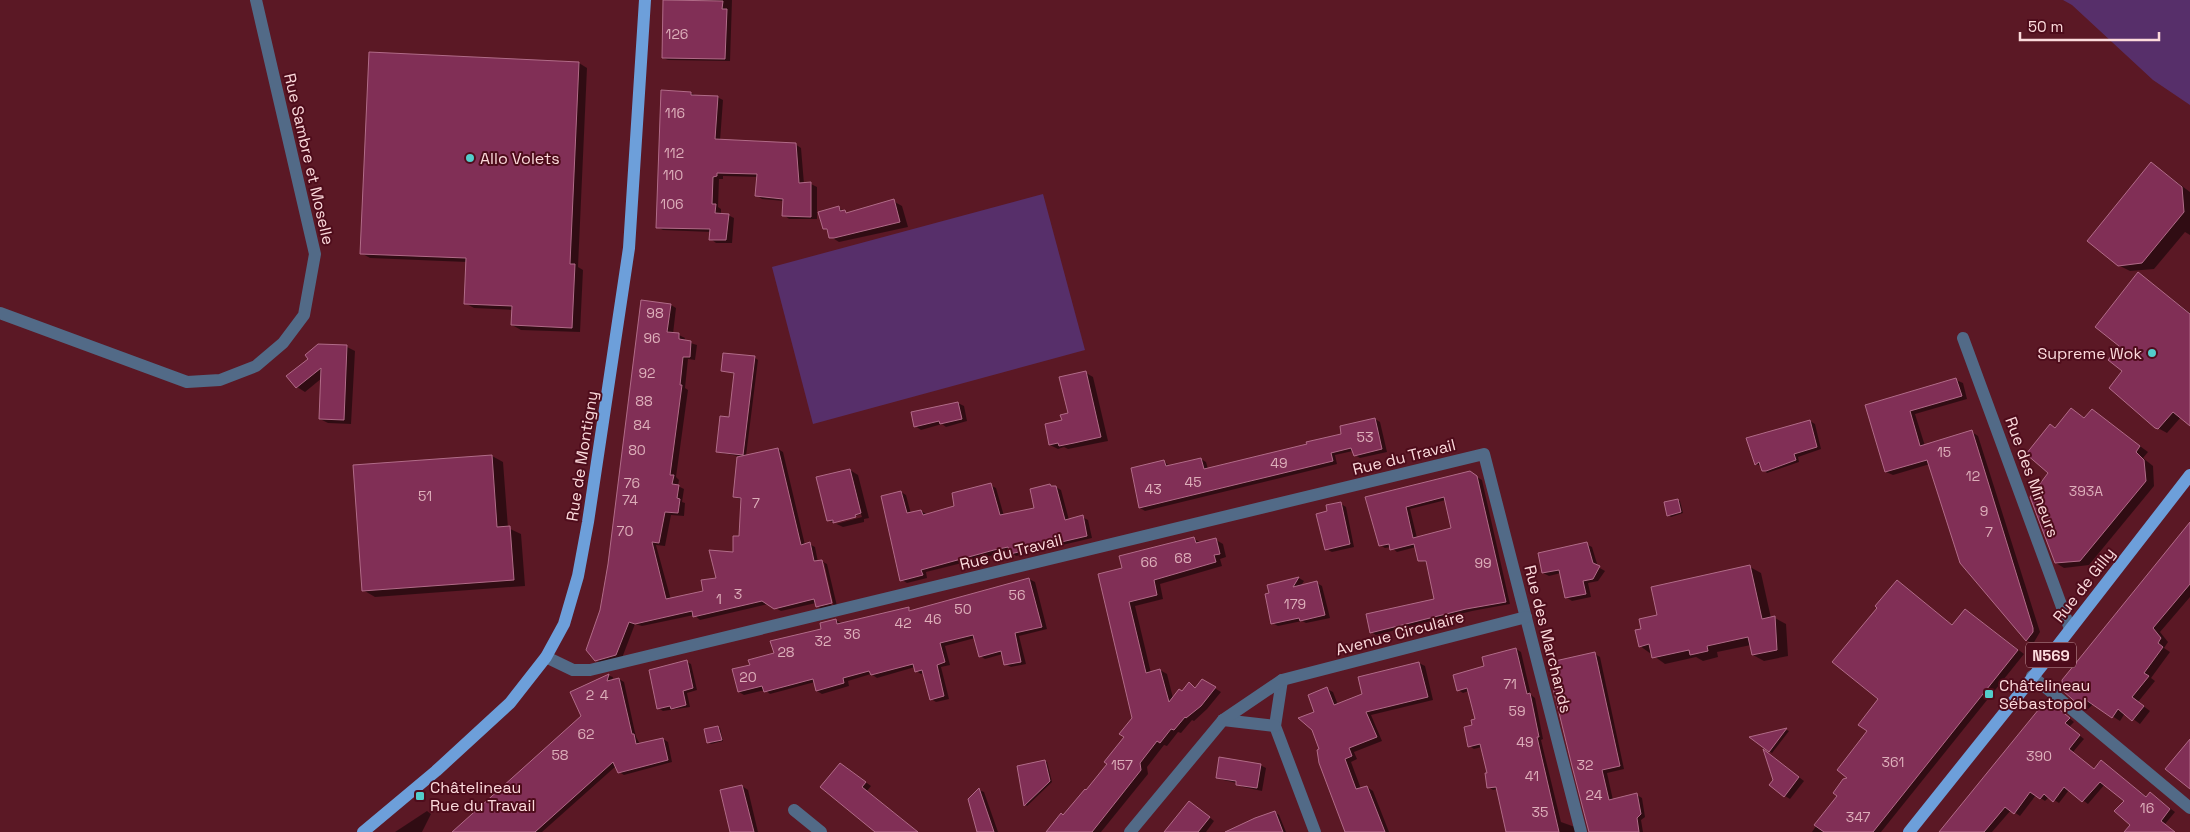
<svg xmlns="http://www.w3.org/2000/svg" width="2190" height="832" font-family="'Space Grotesk',sans-serif">
  <rect width="100%" height="100%" fill="#5b1825"/>
  <g fill="#572f6a">
    <path d="M2063,0h127v105l-37,-25 -81,-75z"/>
    <path d="M1043,194l42,156 -272,74 -41,-157z"/>
  </g>
  <g fill="#0007" fill-rule="evenodd">
    <path d="M665,0h67l-2,61 -62,-1 -5,-2z"/>
    <path d="M579,63l8,5 -9,199 5,3 -3,62 -59,-2 -9,-5 1,-15 -39,-2 -9,-5 2,-41 -97,-4 -9,-5z"/>
    <path d="M662,91l29,2 6,3 20,1 6,3 -3,41 75,3 6,4 3,36h7l6,3v32h-28l-5,-4v-14l-22,-2 -6,-4 2,-18 -35,-1v3h-4l-1,28 3,2v6h7l6,3 -2,25h-16l-5,-4v-7l-48,-2 -6,-3z"/>
    <path d="M2151,163l39,29v43l-5,-3 -31,37 -24,2 -12,-6z"/>
    <path d="M893,201l9,5 6,21 -69,15 -8,-5 -2,-5 -5,-4 15,-20 9,6z"/>
    <path d="M2139,274l51,39v110l-9,-6 -14,16 -11,-6 -33,-56 -2,-25z"/>
    <path d="M671,305l5,3 -3,26 6,1 6,3 -1,3 13,4 -2,15 -7,-1 -3,29 3,2 -12,87 3,3 -1,6 6,3 -2,13 3,1 -1,13 -13,-1 -6,31 -9,-1 15,55 34,-8 12,-13 17,-25 7,-17 1,-37 -8,-3 4,-41 -21,-4 13,-33 5,-45 -12,-4 32,-12 3,2 -12,96 32,-7 5,3 22,93 4,-1 6,3 3,15 3,-1 6,3 10,42 -3,1 -10,-44h-3l11,44 -9,3 -6,-4 -1,-3 -35,8 -13,-7 -68,16 -6,-5 -52,11 -7,-2 -13,34 -21,5 -6,-3 6,-49z"/>
    <path d="M319,345l28,2 8,4 -4,73 -23,-1 -8,-4 2,-41 -17,14 -8,-5 -9,-11 21,-17z"/>
    <path d="M1086,373l7,4 15,64 -40,8 -4,-2 -6,2 -8,-4 13,-24 6,-7z"/>
    <path d="M1956,380l7,3 4,16 -52,15 10,32 47,-14 6,4 62,196 -7,12 -7,-4 -65,-78 -31,-98 -37,11 -7,-3 -19,-66z"/>
    <path d="M958,403l6,3 3,15 -21,6 -4,-3 -21,6 -6,-4z"/>
    <path d="M2072,410l13,8 7,-7 56,41 -5,6 10,8 1,20 -65,79 -25,3 -8,-5 -6,-90 6,-44z"/>
    <path d="M1375,419l5,3 7,30 -27,6 -5,-3 -2,-4 -18,4 2,9 -192,47 -5,-3 24,-47 6,6 31,-8 5,3 2,7 101,-24 34,-10z"/>
    <path d="M1810,421l5,3 6,25 -23,8 1,5 -32,11 -4,-3 -2,-4 -5,-2z"/>
    <path d="M492,456l11,6 5,66 13,6 4,52 -150,11 -12,-7z"/>
    <path d="M850,470l8,5 11,43 -5,1v3l-21,5 -15,-7zM861,514l1,3 -26,7 -2,-2z"/>
    <path d="M1470,473l12,7 28,124 -38,7 -96,24 -5,-3 65,-32 -8,-37 -9,-3 -3,-13 -19,5 -6,-5 -6,1 -5,-3 -13,-47zM1446,500l6,29 -35,9 -7,-29z"/>
    <path d="M990,485l6,3 8,28 32,-8 14,-23 6,2 5,3 8,30 13,-3 6,3 4,18 -76,18 -6,-5 -84,21 1,6 -20,5 -5,-3 -1,-88 5,3 5,19 10,-3 7,4 27,-8z"/>
    <path d="M1678,500l2,1 3,12 -12,4 -3,-2z"/>
    <path d="M1341,504l5,3 8,40 -22,5 -6,-3 3,-37z"/>
    <path d="M2190,524v73l-30,35 8,10 -4,6 6,4 -19,26 4,3 -17,21 12,9 -10,13 -15,-11 -5,8 -27,-17 -5,5 -24,-18z"/>
    <path d="M1194,539l8,4 14,-3 7,4 3,13 -6,2 2,7 -62,18 3,15 -28,7 16,67 9,-3 7,4 6,24 10,-6 6,-8 7,4 7,-7 18,11 -14,17 -13,12 -2,-1 -11,13 -3,-1 -11,14 -3,-1 -17,22 1,7 -47,58h-53l39,-40 21,-28 17,-27 8,-19 -10,-149z"/>
    <path d="M1586,544l6,3 6,20 7,4 -7,10 -10,2 3,14 -19,4 -6,-4 -5,-24 -12,3 -6,-3z"/>
    <path d="M1750,567l11,6 10,45h4l11,6 2,32 -24,5 -11,-6 -2,-10 -34,7 1,5 -15,4 -7,-4 -31,7 -25,-18 3,-16 16,-15z"/>
    <path d="M1299,578l5,3 -4,6 17,-4 5,3 8,32 -24,5 -4,-2 -24,5 -6,-3 -4,-37z"/>
    <path d="M1029,579l6,3 12,47 -28,7 7,28 -15,3 -6,-3 -2,-10 -18,5 -5,-3 -5,-18 -30,8 5,19 -9,2 8,32 -13,3 -5,-3 -7,-26 -3,1 -5,-3 -1,-4 -38,11 -6,-4 -23,7 1,5 -27,8 -5,-3 -2,-9 -45,12 -5,-4 -21,5 -5,-3 12,-26 72,-37 13,-9 5,3 67,-14 5,2z"/>
    <path d="M1897,582l56,44 18,-12 53,40 -143,178h-69l37,-54 31,-79 -1,-91z"/>
    <path d="M1516,649l5,3 10,43 4,3 8,41 -2,1 20,82 14,5 1,5h-69l-10,-43 -4,1 -5,-3 1,-13 -7,-27 -8,2 -5,-3 7,-26 -7,-29 -6,2 -5,-3 28,-23z"/>
    <path d="M1595,654l5,3 24,112 -17,4 6,27 24,-5 5,3 3,19 -4,3 2,12h-53l-27,-145z"/>
    <path d="M687,662l4,2 6,26 -10,3 3,14 -27,4 -5,-3z"/>
    <path d="M1419,663l6,3 8,34 -62,15 11,26 -28,11 3,7 -6,3 10,27 6,-2 6,4 16,41h-42l-26,-82 -5,-38 11,-23 6,3 5,13 26,-10z"/>
    <path d="M607,675l6,2 -1,4 7,-2 5,3 12,55 4,7 23,-5 5,3 4,20 -48,13 -5,-3 -3,-6 -74,66h-89l130,-116z"/>
    <path d="M2061,711l13,11 -5,5 15,12 -11,13 21,18 7,-9 46,36 3,-3 5,3 20,15 -10,12 9,8h-48l6,-8 -6,-23 -21,-17 -17,20 -19,-14 -10,13 -10,-6 -4,4 -9,-6 -16,21 -9,-6 -19,22h-51z"/>
    <path d="M718,727l2,1 3,13 -12,3 -3,-2z"/>
    <path d="M1787,730l2,1 -17,22 -21,-15z"/>
    <path d="M1766,752l38,29 -14,18 -5,-3 -11,-16z"/>
    <path d="M1044,761l3,1 5,20 -25,24 -1,-1 -8,-38z"/>
    <path d="M1260,765l6,3 -4,23 -19,-4 -6,-4 -14,-3 -6,-3z"/>
    <path d="M845,767l26,19 -4,5 51,41h-41z"/>
    <path d="M742,786l6,4 10,42h-27l-10,-41z"/>
    <path d="M979,790l5,2 14,40h-20z"/>
    <path d="M1194,805l20,16 -8,11h-41z"/>
    <path d="M427,811l4,3 -9,18h-27z"/>
    <path d="M1274,812l5,3 7,17h-37z"/>
  </g>
  <g fill="#812f56" stroke="#b16b88" fill-rule="evenodd">
    <path d="M663,0l60,1 -1,8h5l-2,50 -63,-1z"/>
    <path d="M369,52l210,10 -9,202h5l-3,64 -61,-3 1,-19 -48,-2 2,-46 -106,-4z"/>
    <path d="M661,90l30,2v3l27,1 -3,43 81,4 3,40 12,-1v35l-29,-1 1,-17 -28,-3 2,-22 -40,-1v3l-4,1 -1,27h4l-1,9 14,1 -3,26h-17l1,-11 -54,-1z"/>
    <path d="M2151,162l31,25 2,25 -42,51 -24,3 -31,-25z"/>
    <path d="M894,199l6,23 -66,16h-5l-2,-9h-4l-5,-17 21,-6 1,5 5,-1 1,3z"/>
    <path d="M2138,272l52,42v112l-17,-14 -15,17 -3,-1 -46,-40 13,-17 -14,-11 11,-14 -24,-19z"/>
    <path d="M641,300l30,4 -4,28 12,1v6l12,2 -1,16h-7l-3,28h2l-12,90h4l-2,9 7,1 -2,13 3,1 -2,14 -13,-1 -6,31 -7,-1 14,57 37,-8 -2,-11 15,-2 -7,-28 24,2v-16h6l2,-38 -8,-1 4,-40 41,-9 23,97 9,-3 4,19 8,-1 10,43 -16,4 -2,-8 -40,10 -12,-8 -69,16 -1,-6 -57,13 -6,-2 -13,33 -21,6 -9,-11 14,-40 8,-46z"/>
    <path d="M318,344l29,1 -3,75 -25,-1 2,-51 -25,20 -10,-12 22,-17 -3,-4z"/>
    <path d="M723,353l32,3 -12,99 -27,-3 4,-36 9,1 5,-44 -13,-2z"/>
    <path d="M1086,371l15,66 -27,6 -15,3 -1,-3 -9,2 -4,-21 17,-4 -2,-5 8,-2 -9,-36z"/>
    <path d="M1956,378l6,18 -52,15 10,35 52,-16 61,198v4l-7,9 -66,-78 -33,-103 -42,12 -20,-67z"/>
    <path d="M958,402l4,17 -22,5 -1,-3 -25,6 -3,-15z"/>
    <path d="M2071,408l13,10 8,-9 48,37 -4,6 8,8 2,21 -66,80 -25,2 -25,-66 18,-24 -22,-19 24,-30 5,4z"/>
    <path d="M1375,418l7,31 -28,7 -3,-8 -20,5 2,8 -194,47 -8,-40 33,-8 2,6 35,-8 3,11 103,-25 -1,-2 35,-8 -1,-8z"/>
    <path d="M1810,420l7,27 -23,7 2,6 -30,11h-4l-3,-9 -4,3 -9,-27z"/>
    <path d="M492,455l5,72 13,-1 4,54 -152,11 -9,-126z"/>
    <path d="M850,469l11,44 -6,2 1,2 -23,6v-3l-6,1 -11,-44z"/>
    <path d="M1470,471l7,5 29,126 -40,7 -96,24 -4,-19 68,-15 -8,-38h-8l-4,-17 -24,6 -1,-6 -10,2 -14,-49zM1444,497l7,31 -38,10 -7,-31z"/>
    <path d="M991,483l9,32 34,-7 -4,-19 20,-5 1,2h5l9,34 18,-5 4,21 -77,18 -2,-7 -14,3 -73,20 2,5 -23,6 -19,-85 20,-5 6,22 14,-3 2,5 31,-9 -2,-13z"/>
    <path d="M1678,499l3,13 -14,4 -3,-14z"/>
    <path d="M1341,502l9,42 -25,6 -9,-36 11,-3 -1,-6z"/>
    <path d="M2190,522v62l-37,44 8,10 -3,5 5,4 -19,26 5,3 -17,21 12,9 -12,15 -14,-12 -6,9 -26,-18 -6,6 -17,-15 -1,-11z"/>
    <path d="M1194,537l2,6 20,-5 4,16 -6,1 2,7 -62,18 3,15 -28,7 17,71 14,-4 9,33 10,-13 3,2 7,-9 6,6 7,-9 14,8 -15,19 -15,12 -1,-1 -11,13 -3,-1 -11,14 -3,-2 -17,22 1,7 -49,62h-46l15,-19 2,2 22,-26 1,1 21,-26 -3,-2 20,-25 -5,-3 13,-16 -34,-144 24,-6 -3,-12z"/>
    <path d="M1587,542l6,21 7,3 -7,13 -10,2 3,13 -21,4 -6,-28 -17,3 -4,-20z"/>
    <path d="M1750,565l12,54 13,-3 2,34 -25,5 -4,-18 -41,9 1,5 -18,4 -1,-5 -37,8 -3,-14 -10,3 -4,-17 6,-1 -2,-10 18,-4 -6,-28z"/>
    <path d="M1299,577l-6,10 24,-6 8,34 -25,6 -1,-3 -28,6 -6,-30 4,-1 -2,-8z"/>
    <path d="M1029,578l13,49 -27,6 6,29 -17,3 -3,-14 -22,6 -6,-22 -33,8 5,19 -8,3 7,31 -14,4 -8,-30 -7,2 -2,-8 -42,11 -2,-4 -26,7 1,5 -28,8 -3,-12 -49,13 -2,-6 -24,6 -6,-23 18,-4 -2,-5 26,-7 -4,-12 51,-12 -1,-6 16,-4 1,5 72,-17v4z"/>
    <path d="M1897,580l55,45 13,-16 53,41 -145,182h-49l-10,-7 23,-29 -4,-3 10,-14 4,-1 -10,-8 30,-39 -9,-6 20,-26 -46,-37 45,-54 -2,-2z"/>
    <path d="M1516,648l11,46 3,-1 9,44h-2l22,95h-53l-10,-45 -9,1 -2,-15h2l-7,-29 -12,3 -4,-20 8,-2 -1,-5 4,-1 -8,-31 -10,3 -4,-16 31,-9 -2,-9z"/>
    <path d="M1595,652l25,114 -18,4 7,30 28,-7 4,21 -4,4 2,14h-50l-17,-66 -19,-78 8,-2 -6,-25z"/>
    <path d="M687,660l6,28 -10,3 3,14 -15,4 -1,-3 -13,3 -8,-39z"/>
    <path d="M1419,662l9,35 -62,15 11,25 -28,11 3,8 -7,3 11,30 11,-3 18,46h-40l-26,-69 -2,-13 2,-1 -7,-19 -14,-12 16,-6 -6,-17 19,-8 7,18 28,-11 -4,-17z"/>
    <path d="M609,674l-2,7 12,-3 13,56h2l2,10 27,-6 5,22 -50,13 -5,-11 -78,70h-83l129,-116 -11,-24z"/>
    <path d="M2055,706l15,12 -5,5 15,12 -11,14 25,20 7,-9 45,37 4,-5 20,17 -9,12 14,11h-51l6,-7 -16,-14 10,-10 -24,-19 -18,20 -18,-15 -11,15 -9,-8 -4,5 -10,-7 -16,22 -9,-7 -21,25h-45l100,-123z"/>
    <path d="M718,726l4,14 -15,3 -3,-14z"/>
    <path d="M1787,728l-18,24 -20,-15z"/>
    <path d="M2190,739v50l-25,-20z"/>
    <path d="M1763,749l36,28 -15,20 -15,-12 4,-5z"/>
    <path d="M1219,757l42,7 -4,24 -21,-3v-4l-20,-3z"/>
    <path d="M1045,760l5,21 -26,25 -7,-40z"/>
    <path d="M840,763l26,19 -4,5 56,45h-43l-55,-45z"/>
    <path d="M742,785l12,47h-24l-10,-42z"/>
    <path d="M979,788l15,44h-17l-9,-33z"/>
    <path d="M1189,801l21,16 -12,15h-34z"/>
    <path d="M1275,811l8,21h-58l30,-14z"/>
  </g>
  <g fill="none" stroke-linecap="round" stroke-linejoin="round">
    <g stroke="#526a87" stroke-width="12">
      <path d="M0,313l187,69 33,-2 36,-14 27,-23 21,-28 11,-61 -59,-254"/>
      <path d="M1963,338l107,291"/>
      <path d="M546,657l27,13h17l894,-216 97,378"/>
      <path d="M2032,676l158,132"/>
      <path d="M1282,680l-7,46 40,106"/>
      <path d="M1223,720l52,6"/>
      <path d="M794,810l27,22"/>
      <path d="M1130,832l93,-112 59,-40 244,-63"/>
    </g>
    <g stroke="#6d9fda" stroke-width="12">
      <path d="M363,832l73,-61 74,-68 36,-46 18,-33 14,-48 10,-54 41,-274 16,-248"/>
      <path d="M1909,832l139,-174 142,-183"/>
    </g>
  </g>
  <g fill="#53cdcb" stroke="#4e0c1b" stroke-width="2">
    <circle cx="470" cy="158" r="5"/>
    <circle cx="2152" cy="353" r="5"/>
    <rect x="1984" y="689" width="10" height="10" rx="2.5"/>
    <rect x="415" y="791" width="10" height="10" rx="2.5"/>
  </g>
  <g text-anchor="middle" dominant-baseline="central" stroke-width="4" stroke-linejoin="round" paint-order="stroke">
    <g font-size="14" fill="#ddafba">
      <text x="677" y="34">126</text>
      <text x="675" y="113">116</text>
      <text x="674" y="153">112</text>
      <text x="673" y="175">110</text>
      <text x="672" y="204">106</text>
      <text x="655" y="313">98</text>
      <text x="652" y="338">96</text>
      <text x="647" y="373">92</text>
      <text x="644" y="401">88</text>
      <text x="642" y="425">84</text>
      <text x="1365" y="437">53</text>
      <text x="637" y="450">80</text>
      <text x="1944" y="452">15</text>
      <text x="1279" y="463">49</text>
      <text x="1973" y="476">12</text>
      <text x="1193" y="482">45</text>
      <text x="632" y="483">76</text>
      <text x="1153" y="489">43</text>
      <text x="2086" y="491">393A</text>
      <text x="425" y="496">51</text>
      <text x="630" y="500">74</text>
      <text x="756" y="503">7</text>
      <text x="1984" y="511">9</text>
      <text x="625" y="531">70</text>
      <text x="1989" y="532">7</text>
      <text x="1183" y="558">68</text>
      <text x="1149" y="562">66</text>
      <text x="1483" y="563">99</text>
      <text x="738" y="594">3</text>
      <text x="1017" y="595">56</text>
      <text x="719" y="599">1</text>
      <text x="1295" y="604">179</text>
      <text x="963" y="609">50</text>
      <text x="933" y="619">46</text>
      <text x="903" y="623">42</text>
      <text x="852" y="634">36</text>
      <text x="823" y="641">32</text>
      <text x="786" y="652">28</text>
      <text x="748" y="677">20</text>
      <text x="1510" y="684">71</text>
      <text x="590" y="695">2</text>
      <text x="604" y="695">4</text>
      <text x="1517" y="711">59</text>
      <text x="586" y="734">62</text>
      <text x="1525" y="742">49</text>
      <text x="560" y="755">58</text>
      <text x="2039" y="756">390</text>
      <text x="1893" y="762">361</text>
      <text x="1122" y="765">157</text>
      <text x="1585" y="765">32</text>
      <text x="1532" y="776">41</text>
      <text x="1594" y="795">24</text>
      <text x="2147" y="808">16</text>
      <text x="1540" y="812">35</text>
      <text x="1858" y="817">347</text>
    </g>
    <rect fill="#4e0c1b" stroke="#c89ca2" stroke-width="1" x="2026" y="642.5" width="50" height="25" rx="4"/>
    <g font-size="15" font-weight="bold" fill="#fcdadc">
      <text x="2051" y="655">N569</text>
    </g>
    <g font-size="16" fill="#fcdadc" stroke="#4e0c1b" text-anchor="start">
      <text x="480" y="158">Allo Volets</text>
      <text x="2142" y="353" text-anchor="end">Supreme Wok</text>
      <text x="1999" y="685">Châtelineau<tspan x="1999" dy="18">Sébastopol</tspan></text>
      <text x="430" y="787">Châtelineau<tspan x="430" dy="18">Rue du Travail</tspan></text>
    </g>
    <g font-size="16" fill="#fcdadc" stroke="#4e0c1b">
      <text transform="translate(309 159) rotate(77)">Rue Sambre et Moselle</text>
      <text transform="translate(582 456) rotate(-81)">Rue de Montigny</text>
      <text transform="translate(1404 457) rotate(-14)">Rue du Travail</text>
      <text transform="translate(2032 477) rotate(70)">Rue des Mineurs</text>
      <text transform="translate(1011 552) rotate(-14)">Rue du Travail</text>
      <text transform="translate(2084 585) rotate(-52)">Rue de Gilly</text>
      <text transform="translate(1400 633) rotate(-15)">Avenue Circulaire</text>
      <text transform="translate(1548 639) rotate(76)">Rue des Marchands</text>
    </g>
  </g>
  <path d="M2020 32v8h139v-8" fill="none" stroke="#fcdadc" stroke-width="2.5"/>
  <text x="2028" y="32" font-size="15" fill="#fcdadc" stroke="#4e0c1b" stroke-width="4" paint-order="stroke">50 m</text>
</svg>
